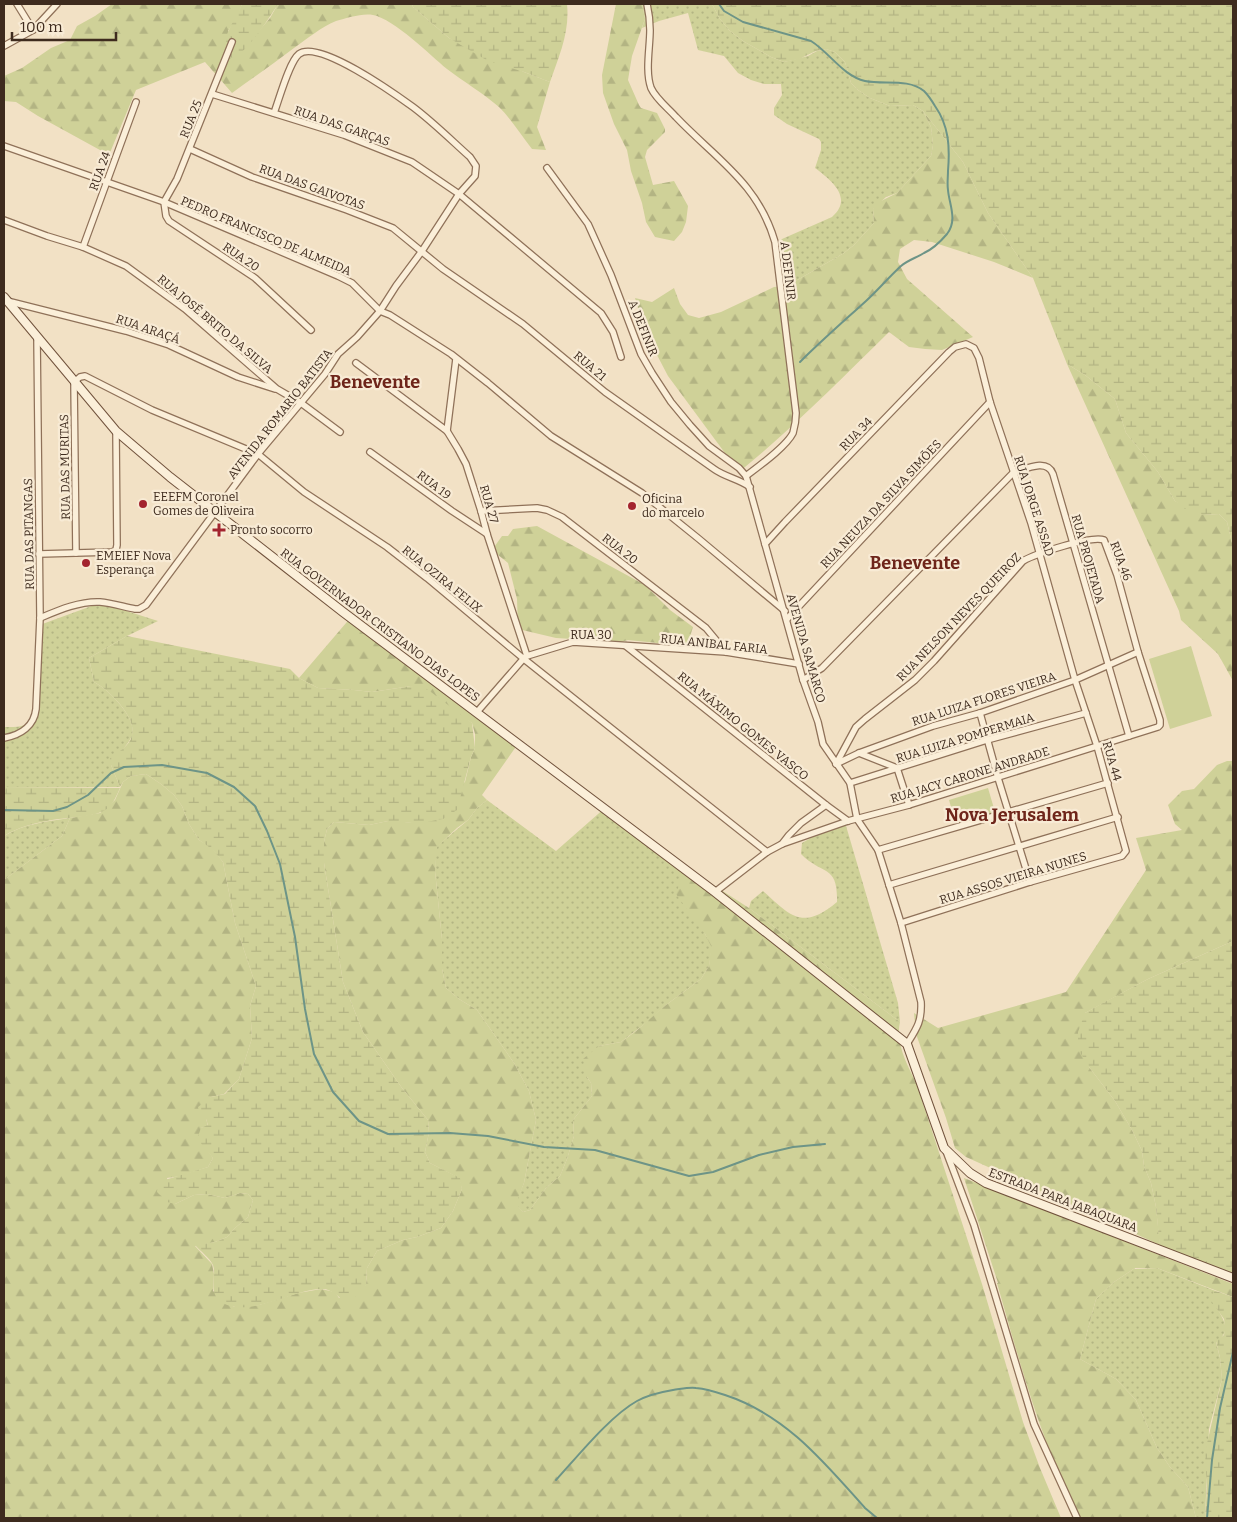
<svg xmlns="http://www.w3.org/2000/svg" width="1237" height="1522" font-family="Bitter,serif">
  <defs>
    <pattern id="grass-dots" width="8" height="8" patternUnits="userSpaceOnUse" patternTransform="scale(1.25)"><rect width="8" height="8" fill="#cfd198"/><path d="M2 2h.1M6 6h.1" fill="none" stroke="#b3b483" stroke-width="1.8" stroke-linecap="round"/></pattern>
    <pattern id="forest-firs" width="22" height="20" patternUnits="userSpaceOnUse" patternTransform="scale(1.25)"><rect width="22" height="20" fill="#cfd198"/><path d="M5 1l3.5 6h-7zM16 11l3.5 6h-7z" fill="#b3b483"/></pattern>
    <pattern id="wetland-marsh" width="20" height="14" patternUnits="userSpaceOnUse" patternTransform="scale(1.25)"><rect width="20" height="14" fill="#cfd198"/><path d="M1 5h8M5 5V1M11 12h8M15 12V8" fill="none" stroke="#b3b483"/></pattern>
  </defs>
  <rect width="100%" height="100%" fill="#f2e1c5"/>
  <g fill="url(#grass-dots)">
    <path d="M642,4h70l8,15 9,11 14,11 28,16 13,5 24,-6 9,-5 9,-2 9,3 10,10 6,21 7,7 12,8 20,8 23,-1 10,6 8,16 2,18 -2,11 -34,37 -11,4 -13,12 1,14 -20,22 -10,8 -57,33h-9c-1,-13 -8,-38 4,-47l50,-22c22,-19 -1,-37 -17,-49l6,-18v-8l-2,-3 -32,-15 -13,-9v-7l8,-13 -1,-11h-17l-13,-4 -13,-7 -14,-17 -26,-6 -10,-37 -29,8 -17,7 3,-9z"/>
    <path d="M97,604l17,3 44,14 -31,15 -38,22 5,24c14,7 44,36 38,54 -3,7 -16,22 -21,29l9,22h-116v-60c14,0 23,1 31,-12l2,-89z"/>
    <path d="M487,800l69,51 50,-44 81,61 18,66 7,12 -3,20 -8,13 -35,26 -15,14 -30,23 -22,4 -12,31 4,6 1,13 -19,24 1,16 -7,23 -7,17 -14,12 -16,22 -7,2 -8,-8 9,-21 12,-63 -7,-29 -15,-28 -37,-53 -18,-11 -13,-11 -4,-19v-30l-7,-68 1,-24 32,-27 9,-12z"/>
    <path d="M70,818l-8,18 -58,44v-44c19,-12 44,-15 66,-18z"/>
    <path d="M844,819l54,184 2,19 -151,-114 2,-7 12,-10c28,25 39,40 74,11 1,-38 -14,-26 -36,-48l1,-11z"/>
    <path d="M1135,1268v1l22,-1 56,22c0,5 0,12 3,16 7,14 17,24 0,36l4,16 2,21 -13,50 -4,89h-9l-8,-31 -18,-20 -13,-19 -21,-48 -20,-21 -36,-20 16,-60 18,-17z"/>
  </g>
  <g fill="url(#forest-firs)">
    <path d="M112,4h130l-5,14 -9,13 14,20 28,-33 8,-14h134l1,3 36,31 75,34 26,10 -13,45 9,23 -14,-1c-11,-14 -20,-29 -33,-42 -16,-14 -35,-25 -52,-38 -17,-14 -53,-50 -74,-54 -11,-2 -26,3 -37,6 -15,6 -29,18 -42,27 -20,15 -41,30 -62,45l-27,-31 -69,28 -27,65 -71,-39 -22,-14 -12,-1v-25l18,-8 29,-20 19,-8 7,-14 18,-10z"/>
    <path d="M616,4h26l3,15 -13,37 -4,24 11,25 2,3 16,5 8,16v3l-18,18 -2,7 8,28 21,-4 14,25 -2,16 -4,10 -8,9 -19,-4 -9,-15 -4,-19 -11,-32 -4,-21 -13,-26 -11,-31 -1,-18z"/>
    <path d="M923,111l40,51 25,51 45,65 -39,-16 -62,-20 -18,-2 -14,9 -2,13 9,17 66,58 -31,13 -17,-1 -16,-2 -20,-15c-49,48 -97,97 -150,140l-71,-96 -22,-42 -11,-36 17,4 22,-14 6,16 8,11 11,3 22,-6 53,-25 13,-1 57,-33 10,-8 20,-22 -1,-14 2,-5 22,-11 34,-37 2,-11 -2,-18z"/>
    <path d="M1067,364l18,11 30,24 11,34 32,39 17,29 27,14 17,-1 8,8 6,25v134l-15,-27 -37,-34 -2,-9z"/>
    <path d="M537,526l108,59 25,25 23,17 -6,19 -59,-6 -7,2 -65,-4 -38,-9 -1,-30 -9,-36 -16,-13 10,-14h6l5,-7z"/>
    <path d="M352,616l168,125 -38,54 5,5 -10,8 -9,12 -11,8 -20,19 -2,24 7,68v30l4,19 13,11 18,11 37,53 15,28 7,29 -12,63 -8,21 7,8 7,-2 16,-22 14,-12 7,-17 7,-23 -1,-16 19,-24 -1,-13 -4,-6 -4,-18 16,-13 22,-4 15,-11 30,-26 35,-26 8,-13 2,-20 -6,-12 -29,-40 7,-20 4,-6 62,40 151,114c-5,22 8,44 17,63l65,199 41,138 17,46 21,50h-1057v-638l58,-44 8,-18 30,-5 15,-13 8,-18 8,-6 15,-2 15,10 13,11 8,11 7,18 10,16 13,8 11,14 12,61 21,63 -6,20 2,32 -13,41 -15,15 -13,3 -5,22 2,7 -7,2 7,23 5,7 -5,9 -27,9 -14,2 8,26 19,-9 13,-1 18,4 15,-5 8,1 5,6 -5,17 -13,11 -8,9 -12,5 -20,4 17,18 2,10 -1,17 21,16 25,-2 39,-12 23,-4 14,3 4,6 27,-13 1,-17 10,-17 26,-11 14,-3 24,-9 12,-17 9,-22 -3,-11 -29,-15 -5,-11 4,-20 -1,-12 -26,-32 -39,-56 -20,-50 -19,-119v-21l3,-13 7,-7 35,3 19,-4h9l15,2 53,-41 6,-25 4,-9v-14l-3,-11 -61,-37 -39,6 -18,-2 -36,-2 -19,-10z"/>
    <path d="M1227,761h6v180l-85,38 -63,34 4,54 26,34 17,29 10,21 2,15 7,17 5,24 4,38 -194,-88 -11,-9 -9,-30 -30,-84 -2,-21 24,15 128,-36 80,-122 -10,-32 46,-8 -7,-6 -7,-19 14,-14 12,-2 23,-24z"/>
    <path d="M964,1178l269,106v13l-76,-29h-22l-21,14 -18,17 -16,60 36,20 20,21 21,48 13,19 18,20 8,31h-116c-7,-15 -15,-30 -21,-45 -26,-60 -44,-127 -62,-190h1z"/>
  </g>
  <g fill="url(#wetland-marsh)">
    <path d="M242,4h36c-8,13 -31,48 -44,53 -3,1 -6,0 -9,1 -4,-23 9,-34 17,-54z"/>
    <path d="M412,4h155c3,28 -8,52 -17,78l-26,-10 -36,-11 -39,-23 -36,-31z"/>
    <path d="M712,4h521v543l-6,-25 -8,-8 -17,1 -13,-4 -14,-10 -17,-29 -32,-39 -11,-34 -30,-24 -18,-11 -34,-86 -45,-65 -25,-51 -40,-51 -10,-6 -23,1 -20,-8 -12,-8 -7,-7 -6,-21 -10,-10 -9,-3 -10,2 -17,8 -15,3 -13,-5 -28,-16 -14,-11 -9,-11z"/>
    <path d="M127,636l163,33 9,9 19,10 36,2 18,2 39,-6 16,3 45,34 3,25 -4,9 -14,53 -14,9 -17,3 -14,1 -24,-2 -19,4 -35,-3 -7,7 -3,13v21l19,119 20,50 39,56 26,32 1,12 -4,20 5,11 30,15 2,11 -9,22 -12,17 -24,9 -14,3 -26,11 -10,17 -1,17 -5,8 -15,9c-9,-5 -13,-14 -26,-13 -28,1 -75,31 -100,12 -12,-10 -3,-23 -7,-36 -3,-7 -13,-14 -18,-20l20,-3 12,-5 8,-9 13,-11 5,-17 -5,-6 -8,-1 -15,5 -18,-4 -13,1 -19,9 -8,-2 -10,-10 1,-10 50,-15 5,-9 -16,-19 4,-11 7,-3 -2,-6 -6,-3 -2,-9 13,-10 14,-3 14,-15 13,-41 -2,-32 6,-20 -21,-63 -12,-61 -11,-13 -13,-9 -10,-16 -7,-18 -8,-11 -13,-11 -15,-10 -15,2 -8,6 -3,5 -9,-22 -1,-7c8,-6 20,-12 22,-23 5,-18 -24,-46 -38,-53l-5,-24z"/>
    <path d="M4,787l116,1c-3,7 -6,14 -12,20 -12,10 -40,9 -56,12 -17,3 -34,7 -48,16z"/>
    <path d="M1233,941v334l-73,-26 -4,-42 -5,-24 -7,-17 -2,-15 -10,-21 -17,-29 -26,-34 -11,-18v-17l7,-19 16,-9 47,-25z"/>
    <path d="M1213,1290l20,7v221h-28l2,-31 -2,-35 17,-73 -2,-21 -4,-17 8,-6 1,-7 -1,-9 -12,-17z"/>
  </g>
  <g fill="#cfd198">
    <path d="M1191,646l21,70 -42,13 -21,-70z"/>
    <path d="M988,788l7,24 -39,12 -7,-24z"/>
  </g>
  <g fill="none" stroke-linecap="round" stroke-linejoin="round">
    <g stroke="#6d9487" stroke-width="2">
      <path d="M719,4l5,7 19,11 68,19c19,12 32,35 54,40 19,4 43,-3 59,10 4,4 8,10 11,15 14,20 15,41 13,65 0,6 -1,13 0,19 1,14 10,30 -1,44 -6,7 -14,15 -23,19 -8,5 -16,7 -23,13 -12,11 -23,24 -35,35 -22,20 -45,40 -66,61"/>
      <path d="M4,810l49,1 14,-4 21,-12 23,-22 13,-6 38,-2 45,8 27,14 21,19 12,25 13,33 15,73 10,72 9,45 19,38 26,29 29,13 62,-1 38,3 56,11 51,3 94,26 24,-4 46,-17 34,-8 32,-3"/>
      <path d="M556,1480c22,-24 54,-64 81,-79 11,-6 24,-9 36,-11 8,-1 16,-3 23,-2 10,1 20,4 29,7 61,20 99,67 140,113l12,10"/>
      <path d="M1207,1518l5,-58 8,-52 13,-56"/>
    </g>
    <defs>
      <g id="street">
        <path d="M17,4l16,26"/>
        <path d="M647,4c2,9 3,17 3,26 0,18 -5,41 1,58 5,11 17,20 25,29 40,42 82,66 99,125l21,171c0,7 -1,13 -3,20 -7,14 -34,33 -47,43"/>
        <path d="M4,46l29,-16 24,-26"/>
        <path d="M212,94l132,41 68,27 47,32 142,119 12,19 8,25"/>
        <path d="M4,146l160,56 174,74 14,7 28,28 10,4 61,39 37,29 63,53 91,57 57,46 86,72"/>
        <path d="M190,149l62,28 95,33 46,18 50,41 80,55 82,68 109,77c11,8 25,10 36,18"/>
        <path d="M547,168l41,56 23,51 30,79 11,19 19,29 19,23 19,21 30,22 7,8 57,204 15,42 5,22 27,39 7,36 21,31 23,73 20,79c1,19 -4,26 -14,42"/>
        <path d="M164,202l2,14 3,5 86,57 56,52"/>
        <path d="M164,202l13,-23 55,-137"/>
        <path d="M4,220l43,16 36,11 43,19 59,43 92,80 24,14 39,29"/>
        <path d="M83,247l53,-145"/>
        <path d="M7,301l119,30 43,14 69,32 37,12"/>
        <path d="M456,359l-9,72 11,18 8,15 15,47 6,23 40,122"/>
        <path d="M356,363l91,68"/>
        <path d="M370,452l82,59 35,23"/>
        <path d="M481,511l56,-3 10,2 15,7 144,111 20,24"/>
        <path d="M765,544l20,-22 164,-170 6,-5 11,-3 8,4 5,10 11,44 41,121 44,157 22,66 29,105 -4,5 -92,26 -129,41"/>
        <path d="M76,553l-2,-171 6,-5 5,-1 67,34 106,44 46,38 83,55 40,31 97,81 243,193"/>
        <path d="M39,554l73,-2 4,-2 1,-5 -1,-114"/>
        <path d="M40,618c19,-8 40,-17 60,-16 12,1 24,5 35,7h4l7,-4 112,-151 67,-80 13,-20 19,-17 23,-26 16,-25 26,-35 37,-57 16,-18 1,-10 -6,-9c-19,-17 -37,-35 -57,-50 -18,-13 -95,-68 -114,-53 -10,8 -20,46 -25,59"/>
        <path d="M787,619l203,-217"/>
        <path d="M626,646l200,159 22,16"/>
        <path d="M527,656l46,-14 153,10 73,12"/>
        <path d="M803,680l19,-12 191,-195c13,-4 34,-15 40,1l76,262"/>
        <path d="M477,712l48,-55"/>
        <path d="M980,713l18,65 32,104"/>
        <path d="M4,738c17,-3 30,-12 32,-29l4,-91 -3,-281"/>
        <path d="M859,753l38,15 12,37"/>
        <path d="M836,764l23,-11 74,-27 47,-13 95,-33 63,-28"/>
        <path d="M850,783l137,-43 99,-27"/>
        <path d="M782,844l66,-23 61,-16 249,-78 2,-2v-5l-22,-68 -21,-77 -13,-35c-12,-5 -69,14 -81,21l-89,100 -19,19 -50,39 -9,8 -20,37"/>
        <path d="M878,850l230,-67"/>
        <path d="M889,885l229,-68"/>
        <path d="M715,892l52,-40 15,-8 7,-9 12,-12 25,-18"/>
        <path d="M946,1151l28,74 60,199 43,94"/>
      </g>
      <path id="secondary" d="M4,297l112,134 54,46 173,135 372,280 192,152 37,104 26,25 16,10 247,95"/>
    </defs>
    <use href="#street" stroke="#8f7159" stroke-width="8"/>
    <use href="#secondary" stroke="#71523c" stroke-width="10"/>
    <use href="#street" stroke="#fbefd9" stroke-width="5.5"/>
    <use href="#secondary" stroke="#fbefd9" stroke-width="8"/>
  </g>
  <g fill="#a3242f" stroke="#f8ebd5" stroke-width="2">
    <circle cx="143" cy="504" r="5"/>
    <circle cx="632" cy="506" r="5"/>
    <path d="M216.5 522.5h5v5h5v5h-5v5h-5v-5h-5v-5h5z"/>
    <circle cx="86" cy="563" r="5"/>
  </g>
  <g text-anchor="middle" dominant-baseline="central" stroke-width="4.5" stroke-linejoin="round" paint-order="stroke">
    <g font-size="12" fill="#3e2b1e" stroke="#f8ebd5">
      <text transform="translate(191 119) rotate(-68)">RUA 25</text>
      <text transform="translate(342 126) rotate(19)">RUA DAS GARÇAS</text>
      <text transform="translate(100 171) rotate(-70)">RUA 24</text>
      <text transform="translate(312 187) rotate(20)">RUA DAS GAIVOTAS</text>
      <text transform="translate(266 236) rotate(23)">PEDRO FRANCISCO DE ALMEIDA</text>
      <text transform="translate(241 257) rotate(34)">RUA 20</text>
      <text transform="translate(788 271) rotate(83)">A DEFINIR</text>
      <text transform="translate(215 324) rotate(40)">RUA JOSÉ BRITO DA SILVA</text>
      <text transform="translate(643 328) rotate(68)">A DEFINIR</text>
      <text transform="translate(148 329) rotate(19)">RUA ARAÇÁ</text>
      <text transform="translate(590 366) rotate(40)">RUA 21</text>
      <text transform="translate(280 414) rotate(-52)">AVENIDA ROMARIO BATISTA</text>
      <text transform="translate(856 434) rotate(-46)">RUA 34</text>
      <text transform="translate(65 467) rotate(-91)">RUA DAS MURITAS</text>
      <text transform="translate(434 485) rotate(37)">RUA 19</text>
      <text transform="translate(489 504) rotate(74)">RUA 27</text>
      <text transform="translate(881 504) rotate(-47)">RUA NEUZA DA SILVA SIMÕES</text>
      <text transform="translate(1034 506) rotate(72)">RUA JORGE ASSAD</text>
      <text transform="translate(29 534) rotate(-91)">RUA DAS PITANGAS</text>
      <text transform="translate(620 549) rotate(38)">RUA 20</text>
      <text transform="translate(1088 559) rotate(74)">RUA PROJETADA</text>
      <text transform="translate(1121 561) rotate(69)">RUA 46</text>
      <text transform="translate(442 579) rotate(39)">RUA OZIRA FELIX</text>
      <text transform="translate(959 617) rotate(-46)">RUA NELSON NEVES QUEIROZ</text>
      <text transform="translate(380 625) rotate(37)">RUA GOVERNADOR CRISTIANO DIAS LOPES</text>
      <text x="591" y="635">RUA 30</text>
      <text transform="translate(714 644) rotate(6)">RUA ANIBAL FARIA</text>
      <text transform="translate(806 648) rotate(74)">AVENIDA SAMARCO</text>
      <text transform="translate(984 699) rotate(-18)">RUA LUIZA FLORES VIEIRA</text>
      <text transform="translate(743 726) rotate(39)">RUA MÁXIMO GOMES VASCO</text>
      <text transform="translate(965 738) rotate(-17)">RUA LUIZA POMPERMAIA</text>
      <text transform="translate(1112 761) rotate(74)">RUA 44</text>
      <text transform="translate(970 775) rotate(-17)">RUA JACY CARONE ANDRADE</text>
      <text transform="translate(1013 878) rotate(-17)">RUA ASSOS VIEIRA NUNES</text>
      <text transform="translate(1063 1200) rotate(21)">ESTRADA PARA JABAQUARA</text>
    </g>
    <g font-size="12" fill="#3e2b1e" stroke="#f8ebd5" text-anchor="start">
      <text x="153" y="497">EEEFM Coronel<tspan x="153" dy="14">Gomes de Oliveira</tspan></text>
      <text x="642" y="499">Oficina<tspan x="642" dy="14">do marcelo</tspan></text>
      <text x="230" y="530">Pronto socorro</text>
      <text x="96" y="556">EMEIEF Nova<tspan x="96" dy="14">Esperança</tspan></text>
    </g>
    <g font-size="18" font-weight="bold" fill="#6e251a" stroke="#f8ebd5">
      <text x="375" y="382">Benevente</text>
      <text x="915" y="563">Benevente</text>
      <text x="1012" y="815">Nova Jerusalem</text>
    </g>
  </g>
  <rect width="1237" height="1522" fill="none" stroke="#3e2b1e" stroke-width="10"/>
  <path d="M12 32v8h104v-8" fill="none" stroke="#3e2b1e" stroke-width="2.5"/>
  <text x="20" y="32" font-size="15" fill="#3e2b1e" stroke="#f8ebd5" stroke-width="4" paint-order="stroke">100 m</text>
</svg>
